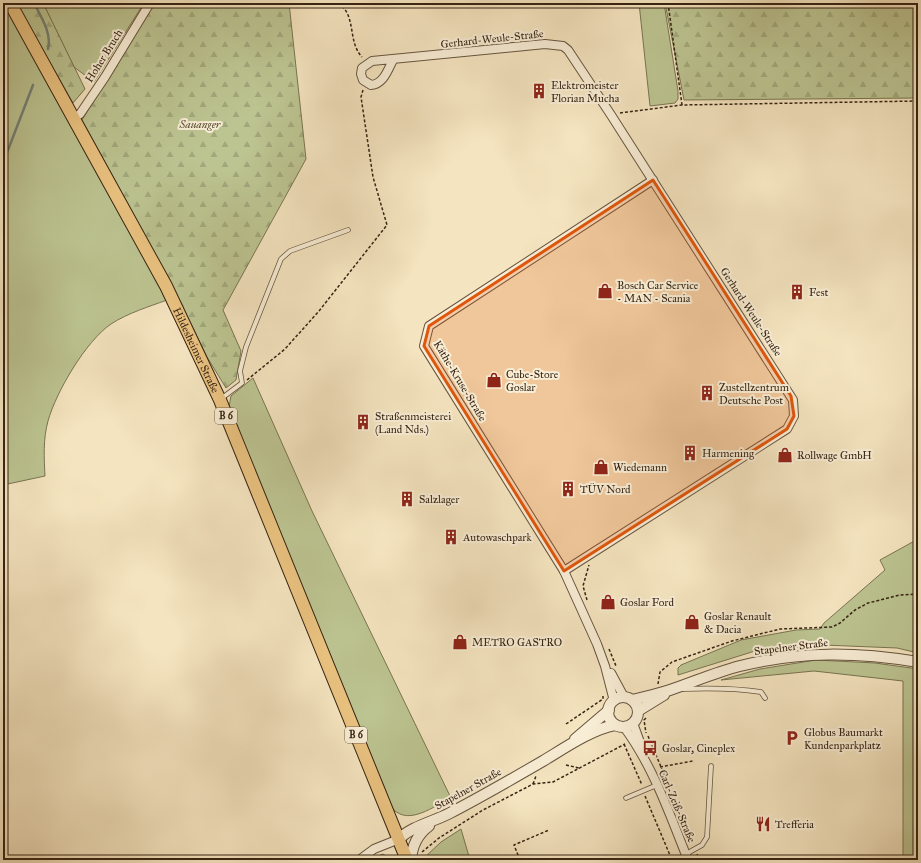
<svg xmlns="http://www.w3.org/2000/svg" width="921" height="863" font-family="'IM FELL Great Primer',serif">
  <defs>
    <pattern id="forest-firs" width="22" height="20" patternUnits="userSpaceOnUse"><rect width="22" height="20" fill="#bcc491"/><path d="M5 1l3.5 6h-7zM16 11l3.5 6h-7z" fill="#a2a87c"/></pattern>
  </defs>
  <rect width="100%" height="100%" fill="#f4e4bf"/>
  <filter id="stains"><feTurbulence type="fractalNoise" baseFrequency=".005" numOctaves="4"/><feColorMatrix values="0 0 0 0 .2 0 0 0 0 .09 0 0 0 0 .02 0 0 0 .5 -.17"/></filter>
  <radialGradient id="worn" r=".72"><stop offset=".6" stop-color="#630" stop-opacity="0"/><stop offset="1" stop-color="#630" stop-opacity=".3"/></radialGradient>
  <g fill="#bcc491" stroke="#797452">
    <path d="M43,3h101l-50,79 -20,-15z"/>
    <path d="M639,3h25l14,88v8l-3,4 -25,3z"/>
    <path d="M3,12l6,1 158,287c-19,7 -39,13 -56,24 -25,17 -55,68 -63,97 -5,18 -4,37 -3,55l-42,9z"/>
    <path d="M253,378l59,133 139,287c-17,8 -42,28 -58,11l-164,-402 2,-11z"/>
    <path d="M918,539v114l-21,-5 -74,-3 -68,6 -77,24v-7l3,-3 60,-25 55,-10 24,-1 4,-6 61,-53 -5,-10z"/>
    <path d="M816,660l59,3 43,6v191h-15v-179l-89,-10 -93,9 39,-11z"/>
    <path d="M461,829l9,31h-51v-3l5,1 17,-16z"/>
    <path d="M383,854l9,6h-24z"/>
  </g>
  <g fill="url(#forest-firs)" stroke="#797452">
    <path d="M16,3h27l42,86 -12,14z"/>
    <path d="M154,3h135l17,156 -83,151 18,41 -5,29 -10,8 -19,-31 -36,-74 -89,-163z"/>
    <path d="M665,3h253v95l-234,2z"/>
  </g>
  <g fill="none" stroke-linecap="round" stroke-linejoin="round">
    <g stroke="#748077" stroke-width="2.5">
      <path d="M34,3c7,14 18,30 14,46"/>
      <path d="M3,163l30,-78"/>
    </g>
    <defs>
      <g id="service">
        <path d="M222,398l20,-15 -2,-12 6,-24 35,-88 9,-8 58,-21"/>
        <path d="M683,689c26,-1 51,-1 78,3l4,6"/>
        <path d="M626,798l31,-13"/>
        <path d="M686,854l16,-9 5,-8 4,-71"/>
      </g>
      <g id="minor">
        <path d="M393,60c-5,9 -9,24 -22,25l-8,-5 -2,-6 1,-6 10,-7 173,-17 18,2 5,4 43,65 182,285 1,16 -7,13 -223,142"/>
        <path d="M74,118l6,-4 25,-37 45,-74"/>
        <path d="M611,673l13,24"/>
        <path d="M614,701l-9,-35 -8,-22 -33,-73 -140,-225 5,-20 224,-146"/>
        <path d="M633,723l8,22"/>
        <path d="M624,727c29,39 46,88 64,133"/>
        <path d="M359,860l15,-11 25,-10"/>
      </g>
      <g id="tertiary">
        <circle cx="623" cy="712" r="15"/>
        <path d="M632,700c13,-3 26,-6 38,-10 24,-8 46,-18 70,-24 61,-15 116,-14 178,-4"/>
        <path d="M638,711l26,-16"/>
        <path d="M575,739l34,-29"/>
        <path d="M399,839c13,-13 34,-17 51,-26 31,-16 62,-34 93,-52 20,-12 49,-32 72,-36"/>
        <path d="M411,860c1,-14 7,-26 18,-34"/>
      </g>
      <g id="primary">
        <path id="s1" d="M10,3l156,283 54,114 187,460"/>
      </g>
    </defs>
    <use href="#service" stroke="#66543e" stroke-width="5.5"/>
    <use href="#minor" stroke="#66543e" stroke-width="10"/>
    <use href="#tertiary" stroke="#66543e" stroke-width="12"/>
    <use href="#primary" stroke="#362413" stroke-width="14"/>
    <g stroke="#362413" stroke-width="1.5" stroke-dasharray="3 2" stroke-linecap="butt">
      <path d="M338,3c19,12 9,38 24,54"/>
      <path d="M668,3l14,102"/>
      <path d="M620,113l62,-8 236,-4"/>
      <path d="M247,380l38,-31 34,-38 68,-86 -14,-48 -12,-80 2,-7"/>
      <path d="M587,600l-4,-14 6,-21"/>
      <path d="M609,649l7,17"/>
      <path d="M658,684l2,-12 12,-10 60,-21 48,-12 52,-2 8,-4 15,-13 13,-7 32,-8 18,-1"/>
      <path d="M646,718l-2,2 2,13"/>
      <path d="M566,724l37,-25v-3"/>
      <path d="M648,736l45,107"/>
      <path d="M624,744l18,41"/>
      <path d="M566,765l13,3"/>
      <path d="M660,767l33,-6"/>
      <path d="M533,784l3,-8"/>
      <path d="M645,796l27,64"/>
      <path d="M422,852l17,-14 44,-28 50,-26 20,-2 72,-38"/>
      <path d="M697,854l2,6"/>
      <path d="M387,860l7,-4"/>
      <path d="M520,860l-6,-15 35,-15"/>
    </g>
    <use href="#service" stroke="#f8edd5" stroke-width="4"/>
    <use href="#minor" stroke="#f8edd5" stroke-width="8"/>
    <use href="#tertiary" stroke="#f8edd5" stroke-width="10"/>
    <use href="#primary" stroke="#eac280" stroke-width="12"/>
  </g>
  <path fill="#df560c" fill-opacity="0.2" stroke="#df560c" stroke-width="3" stroke-linejoin="round" d="M653,180l138,216 3,20 -7,13 -223,142 -140,-225 5,-20z"/>
  <defs>
    <symbol id="building-bare" viewBox="-9 -9 18 18"><path d="M-4-6H4V6H1V3H-1V6H-4ZM-2.5-4.3h1.7v1.8h-1.7ZM.8-4.3h1.7v1.8H.8ZM-2.5-1h1.7V.8h-1.7ZM.8-1h1.7V.8H.8Z" fill="#8f2418" stroke="#f8edd5" stroke-width="2.5" paint-order="stroke"/></symbol>
    <symbol id="shop-bare" viewBox="-9 -9 18 18"><path d="M-5-2.5h2.3a2.7 3.5 0 0 1 5.4 0H5L5.5 6h-11ZM-1.5-2.5h3a1.5 2.3 0 0 0-3 0Z" fill="#8f2418" stroke="#f8edd5" stroke-width="2.5" paint-order="stroke"/></symbol>
    <symbol id="parking-bare" viewBox="-9 -9 18 18"><path d="M-3.5-5.5H1a3.5 3.5 0 0 1 0 7H-1V5.5H-3.5ZM-1-3.4V-.6H.8a1.4 1.4 0 0 0 0-2.8Z" fill="#8f2418" stroke="#f8edd5" stroke-width="2.5" paint-order="stroke"/></symbol>
    <symbol id="bus-bare" viewBox="-9 -9 18 18"><path d="M-5-6H5V4H4V6H2V4H-2V6H-4V4H-5ZM-3.5-4V0h7V-4ZM-3.5 1.2v1.5H-2V1.2ZM2 1.2v1.5H3.5V1.2Z" fill="#8f2418" stroke="#f8edd5" stroke-width="2.5" paint-order="stroke"/></symbol>
    <symbol id="restaurant-bare" viewBox="-9 -9 18 18"><path d="M-5-6h1v4h1v-4h1v4h1v-4h1v5L-1.5 .5V6h-2V.5L-5-1ZM5-6V6H3V1.5H1.5Q1.5-4 5-6Z" fill="#8f2418" stroke="#f8edd5" stroke-width="2.5" paint-order="stroke"/></symbol>
  </defs>
  <g fill-rule="evenodd">
    <use href="#building-bare" x="528" y="80" width="22" height="22"/>
    <use href="#shop-bare" x="594" y="280" width="22" height="22"/>
    <use href="#building-bare" x="786" y="281" width="22" height="22"/>
    <use href="#shop-bare" x="483" y="369" width="22" height="22"/>
    <use href="#building-bare" x="696" y="382" width="22" height="22"/>
    <use href="#building-bare" x="352" y="411" width="22" height="22"/>
    <use href="#building-bare" x="679" y="442" width="22" height="22"/>
    <use href="#shop-bare" x="774" y="444" width="22" height="22"/>
    <use href="#shop-bare" x="590" y="456" width="22" height="22"/>
    <use href="#building-bare" x="557" y="478" width="22" height="22"/>
    <use href="#building-bare" x="396" y="488" width="22" height="22"/>
    <use href="#building-bare" x="440" y="526" width="22" height="22"/>
    <use href="#shop-bare" x="597" y="591" width="22" height="22"/>
    <use href="#shop-bare" x="681" y="611" width="22" height="22"/>
    <use href="#shop-bare" x="449" y="631" width="22" height="22"/>
    <use href="#parking-bare" x="781" y="727" width="22" height="22"/>
    <use href="#bus-bare" x="639" y="737" width="22" height="22"/>
    <use href="#restaurant-bare" x="752" y="813" width="22" height="22"/>
  </g>
  <g text-anchor="middle" dominant-baseline="central" stroke-width="4" stroke-linejoin="round" paint-order="stroke">
    <g fill="#f8edd5" stroke="#70604d" stroke-width="1">
      <rect x="215" y="408" width="22" height="16" rx="3"/>
      <rect x="345" y="727" width="22" height="16" rx="3"/>
    </g>
    <g font-size="10" font-weight="bold" fill="#362413">
      <text x="226" y="416">B 6</text>
      <text x="356" y="735">B 6</text>
    </g>
    <g font-size="11" fill="#362413" stroke="#f8edd5">
      <text transform="translate(492 39) rotate(-6)">Gerhard-Weule-Straße</text>
      <text transform="translate(104 56) rotate(-58)">Hoher Bruch</text>
      <text transform="translate(751 312) rotate(57)">Gerhard-Weule-Straße</text>
      <text stroke="none"><textPath href="#s1" startOffset="394">Hildesheimer Straße</textPath></text>
      <text transform="translate(460 381) rotate(59)">Käthe-Kruse-Straße</text>
      <text transform="translate(791 647) rotate(-7)">Stapelner Straße</text>
      <text transform="translate(468 789) rotate(-29)">Stapelner Straße</text>
      <text transform="translate(677 806) rotate(67)">Carl-Zeiß-Straße</text>
    </g>
    <g font-size="11" fill="#362413" stroke="#f8edd5" text-anchor="start">
      <text x="551" y="85">Elektromeister<tspan x="551" dy="13">Florian Mucha</tspan></text>
      <text x="617" y="285">Bosch Car Service<tspan x="617" dy="13">- MAN - Scania</tspan></text>
      <text x="809" y="292">Fest</text>
      <text x="506" y="374">Cube-Store<tspan x="506" dy="13">Goslar</tspan></text>
      <text x="719" y="387">Zustellzentrum<tspan x="719" dy="13">Deutsche Post</tspan></text>
      <text x="375" y="416">Straßenmeisterei<tspan x="375" dy="13">(Land Nds.)</tspan></text>
      <text x="702" y="453">Harmening</text>
      <text x="797" y="455">Rollwage GmbH</text>
      <text x="613" y="467">Wiedemann</text>
      <text x="580" y="489">TÜV Nord</text>
      <text x="419" y="499">Salzlager</text>
      <text x="463" y="537">Autowaschpark</text>
      <text x="620" y="602">Goslar Ford</text>
      <text x="704" y="616">Goslar Renault<tspan x="704" dy="13">&amp; Dacia</tspan></text>
      <text x="472" y="642">METRO GASTRO</text>
      <text x="804" y="732">Globus Baumarkt<tspan x="804" dy="13">Kundenparkplatz</tspan></text>
      <text x="662" y="748">Goslar, Cineplex</text>
      <text x="775" y="824">Trefferia</text>
    </g>
    <g font-size="11" font-style="italic" fill="#584c32" stroke="#f8edd5">
      <text x="200" y="124">Sauanger</text>
    </g>
  </g>
  <rect width="921" height="863" fill="none" stroke="#f4e4bf" stroke-width="16"/>
  <rect x="4" y="4" width="913" height="855" fill="none" stroke="#362413" stroke-width="2"/>
  <rect x="8" y="8" width="905" height="847" fill="none" stroke="#362413"/>
  <rect width="100%" height="100%" filter="url(#stains)"/>
  <rect width="100%" height="100%" fill="url(#worn)"/>
</svg>
